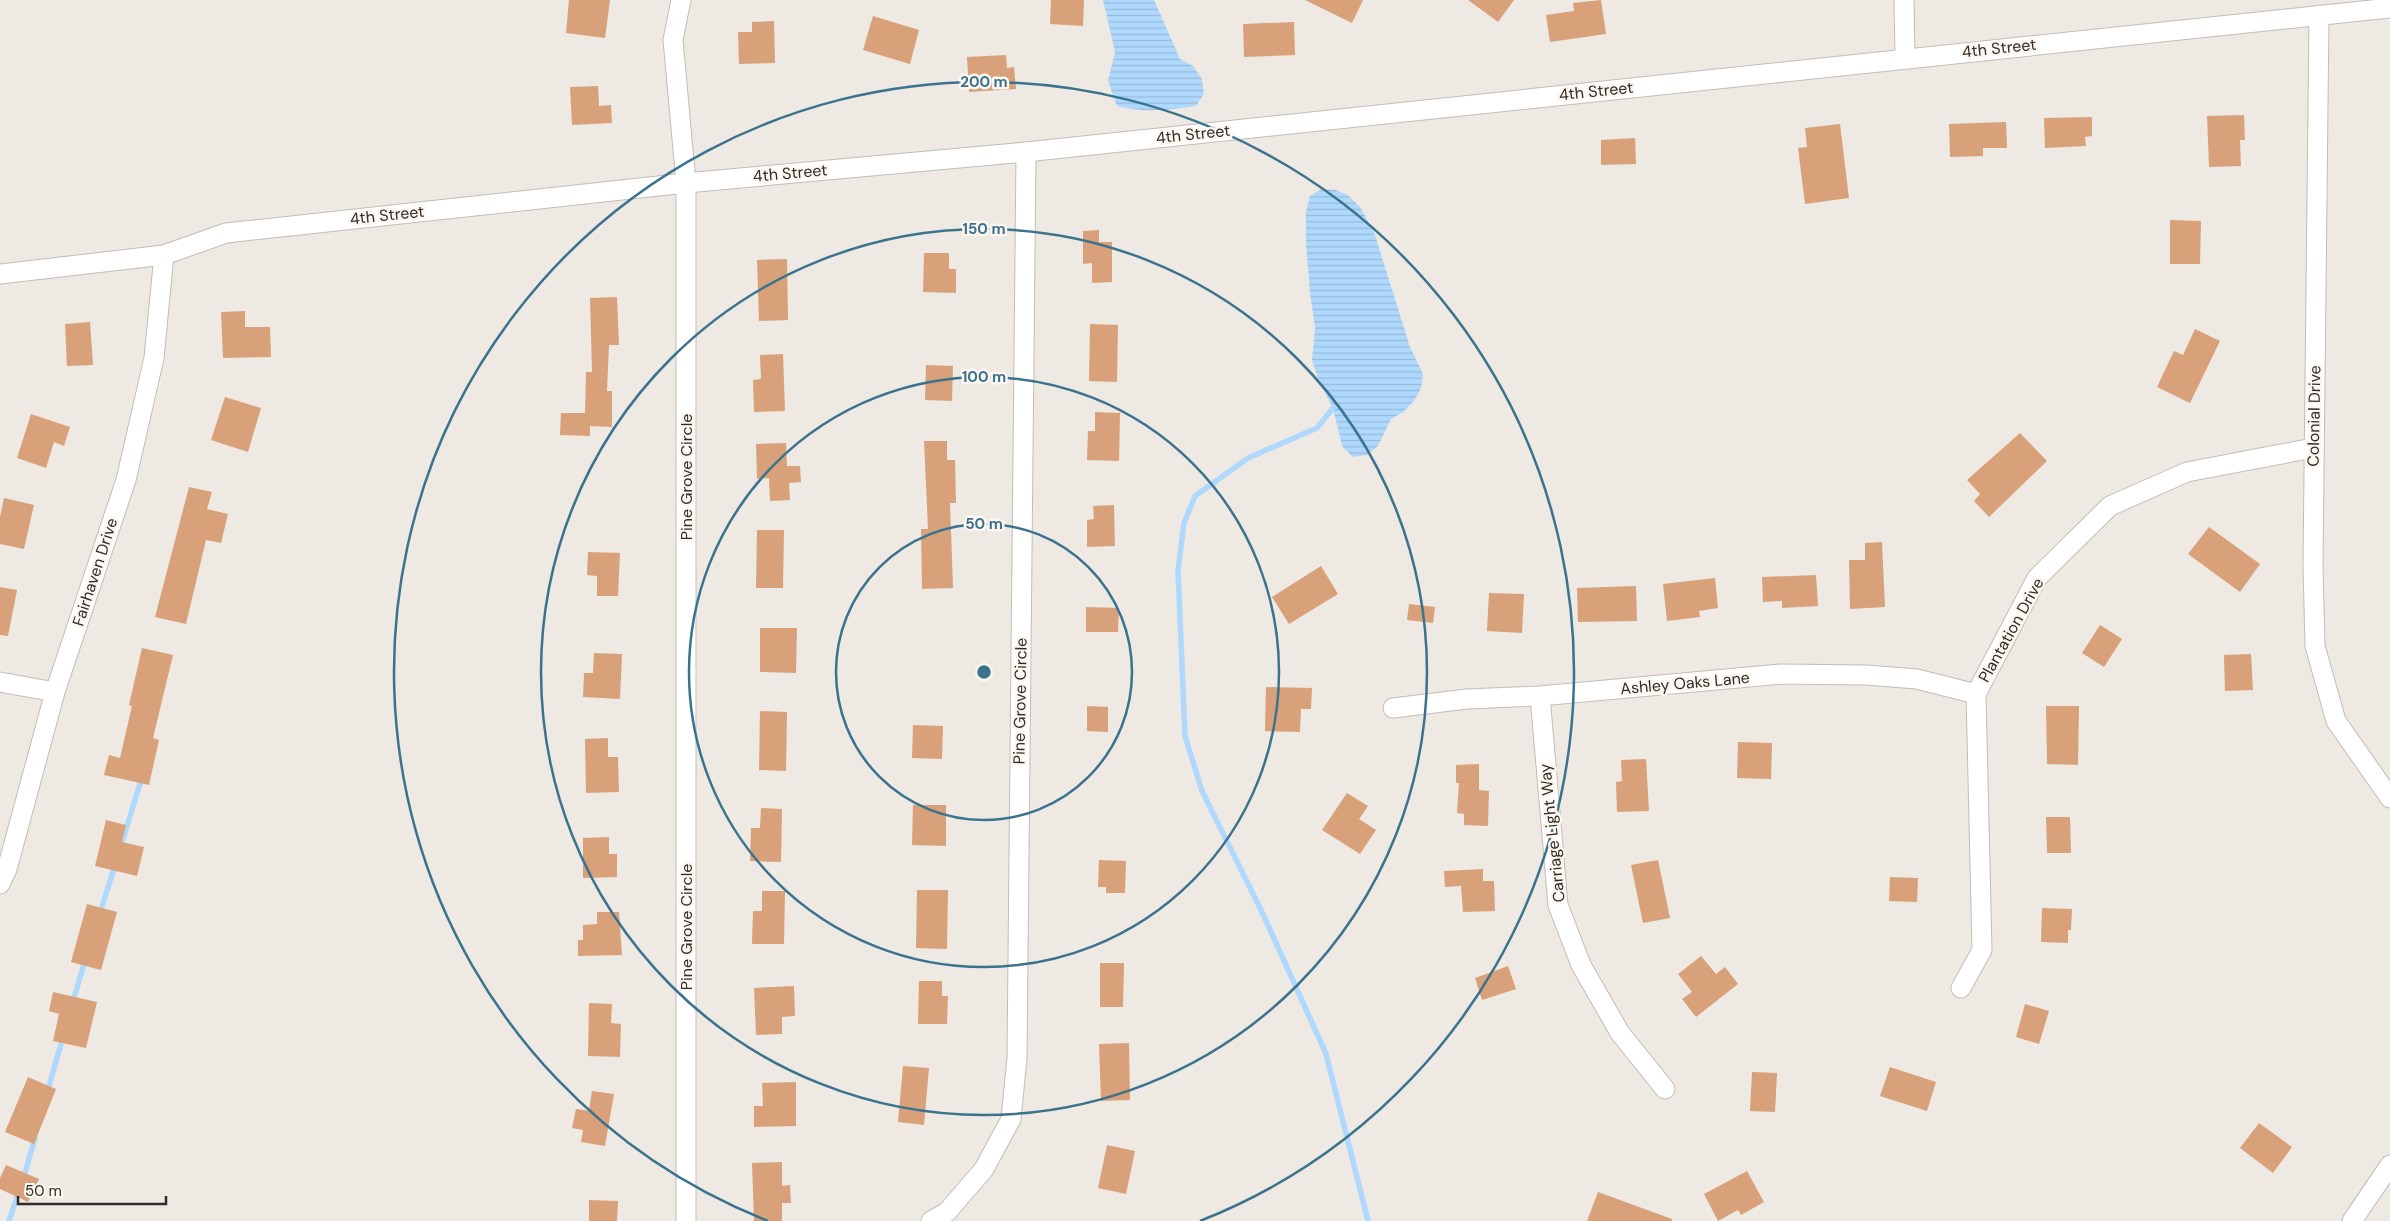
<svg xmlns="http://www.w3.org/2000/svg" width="2390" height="1221" font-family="'DM Sans',sans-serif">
  <defs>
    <pattern id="water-rules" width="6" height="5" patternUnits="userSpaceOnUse" patternTransform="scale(1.25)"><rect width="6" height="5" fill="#afd8fd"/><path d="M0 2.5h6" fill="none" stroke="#97bad9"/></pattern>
  </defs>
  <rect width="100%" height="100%" fill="#eee9e2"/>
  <g fill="url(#water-rules)">
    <path d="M1103,0h51l26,59 13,7 9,13 2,15 -8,12c-25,4 -53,7 -79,0l-9,-25 7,-29z"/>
    <path d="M1322,189l14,1 13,6 11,11 14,25 36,115 13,27 -2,14 -7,13 -11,11 -12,7 -13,27 -11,9 -14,2 -11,-11 -9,-38 -14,-27 -7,-21 3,-33 -5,-34 -4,-52v-29l4,-16z"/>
  </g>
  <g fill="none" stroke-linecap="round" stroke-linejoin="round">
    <g stroke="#afd8fd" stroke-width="5.5">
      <path d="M1333,408l-16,20 -69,30 -53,38 -11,27 -6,47 7,166 17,55 61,123 63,140 42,167"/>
      <path d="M120,849l22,-72"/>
      <path d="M100,913l15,-48"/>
      <path d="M72,1004l14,-46"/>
      <path d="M47,1093l16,-56"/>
      <path d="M23,1180l12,-42"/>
      <path d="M9,1221l10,-30"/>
    </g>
  </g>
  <g fill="#d8a17a">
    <path d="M569,0h41l-5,38 -39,-5z"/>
    <path d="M1051,0h33l-1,26 -33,-2z"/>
    <path d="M1305,0h58l-11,23z"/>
    <path d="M1468,0h46l-16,22z"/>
    <path d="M1601,0l5,34 -56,8 -4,-27 28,-4 -1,-8z"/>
    <path d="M873,16l46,14 -9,34 -47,-14z"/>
    <path d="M774,21l1,42 -36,1 -1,-32h14v-10z"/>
    <path d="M1294,22l1,33 -51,2 -1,-33z"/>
    <path d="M1006,55l1,13 7,-1 2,22 -47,3 -2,-35z"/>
    <path d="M598,86l1,20 12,-1 1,18 -40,2 -2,-38z"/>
    <path d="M2244,115l1,25h-5l1,26 -32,1 -2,-51z"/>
    <path d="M2092,117v19l-7,1 1,9 -41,2 -1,-30z"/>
    <path d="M2006,122l1,26h-24v8l-33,1 -1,-33z"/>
    <path d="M1840,124l9,74 -44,6 -7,-56 9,-1 -2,-19z"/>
    <path d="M1635,138l1,26 -35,1v-25z"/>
    <path d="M2170,220l31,1 -1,43h-30z"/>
    <path d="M1099,230v12h13v40l-20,1v-20l-9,1v-33z"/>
    <path d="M924,253h25v16h7v24l-33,-1z"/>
    <path d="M787,259l1,61 -29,1 -2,-61z"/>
    <path d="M617,297l2,48h-10l-2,46h5v36l-22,-1v10l-30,-1 1,-22h24l1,-41h6l-2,-74z"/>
    <path d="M245,311v16h25l1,30 -48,1 -2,-46z"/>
    <path d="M90,322l3,43 -26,1 -2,-42z"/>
    <path d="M1090,324l28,1 -1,57 -28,-1z"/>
    <path d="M2195,329l25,12 -30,62 -33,-16 17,-36 9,4z"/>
    <path d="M783,354l2,57 -31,1 -1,-32 8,-1 -1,-24z"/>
    <path d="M926,365l27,1 -1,35 -27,-1z"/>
    <path d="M225,397l36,11 -13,44 -37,-12z"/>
    <path d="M1095,412l25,1 -1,48 -32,-1 1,-29h7z"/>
    <path d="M31,414l39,13 -6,19 -10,-4 -8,26 -29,-10z"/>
    <path d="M2020,433l27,28 -58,56 -15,-16 6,-7 -13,-14z"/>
    <path d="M924,441h23v19h8l1,43h-6l3,85 -31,1 -1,-60h7z"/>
    <path d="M786,443l1,23h13l1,16 -12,1 1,17 -20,1 -1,-23 -12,1 -1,-35z"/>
    <path d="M189,487l23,5 -5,17 21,5 -7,29 -15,-3 -20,84 -31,-7z"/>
    <path d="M4,498l30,7 -10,44 -24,-5v-27z"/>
    <path d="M1114,505l1,41 -28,1v-27l7,-1 -1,-13z"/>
    <path d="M2209,527l51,37 -20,28 -52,-38z"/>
    <path d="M757,530h27l-1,58h-27z"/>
    <path d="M1882,542l3,65 -35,2 -1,-49h16v-17z"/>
    <path d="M588,552l32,1 -2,43h-21v-20l-10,-1z"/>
    <path d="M1321,566l17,28 -49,30 -17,-27z"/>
    <path d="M1816,575l2,31 -36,2v-7l-19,1 -1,-25z"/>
    <path d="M1715,578l3,30 -19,3 1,6 -33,4 -4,-37z"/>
    <path d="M1636,586l1,35 -59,1 -1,-34z"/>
    <path d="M0,587l17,3 -9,46 -8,-1z"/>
    <path d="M1489,593l35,1 -2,39 -35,-2z"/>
    <path d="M1409,604l26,3 -2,16 -26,-3z"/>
    <path d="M1086,607l33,1 -1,24h-32z"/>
    <path d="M2100,625l22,14 -18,28 -22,-14z"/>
    <path d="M760,628h37l-1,45 -36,-1z"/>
    <path d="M142,648l31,7 -20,83 6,2 -10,45 -45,-10 5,-20 11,3 12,-52 -3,-1z"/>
    <path d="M594,653l28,1 -2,45 -37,-2 1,-24h9z"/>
    <path d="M2251,654l2,36 -28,1 -1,-36z"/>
    <path d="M1266,687l46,1 -1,21h-10l-1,23 -35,-1z"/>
    <path d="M1087,706l21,1v25l-21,-1z"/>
    <path d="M2046,706h33l-1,59 -31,-1z"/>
    <path d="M760,711l27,1 -1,59 -27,-1z"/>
    <path d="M913,725l30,1 -1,33 -30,-1z"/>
    <path d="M608,738v19h10l1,35 -33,1 -1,-54z"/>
    <path d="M1738,742l34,1 -1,36 -34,-1z"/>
    <path d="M1646,759l3,52 -32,1 -1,-30 6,-1 -1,-21z"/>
    <path d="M1479,764v26l10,1 -1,35 -24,-1v-11l-7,-1 2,-30h-3v-18z"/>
    <path d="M1347,793l21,13 -9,13 17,11 -16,24 -38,-24z"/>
    <path d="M913,805h33v41l-34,-1z"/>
    <path d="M761,808l21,1 -1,53 -31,-1 1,-33h9z"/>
    <path d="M2046,817h24l1,36h-24z"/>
    <path d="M106,820l20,5 -4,17 22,5 -7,29 -42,-10z"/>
    <path d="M609,837v17h8v23l-34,1v-40z"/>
    <path d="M1099,860l27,1 -1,32h-19v-6h-8z"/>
    <path d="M1658,860l12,58 -27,5 -12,-58z"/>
    <path d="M1483,869v12h11l1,30 -32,1 -2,-26 -16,1 -1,-16z"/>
    <path d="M1890,877l28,1 -1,24 -28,-1z"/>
    <path d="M917,890h31l-1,59 -31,-1z"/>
    <path d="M762,891h23l-1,53h-32l1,-33h9z"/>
    <path d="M87,904l30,8 -16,58 -30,-8z"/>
    <path d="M2042,908l30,1 -1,21h-3v13l-27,-1z"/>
    <path d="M597,912h22l3,43 -44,1v-16h5v-15l14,-1z"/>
    <path d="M1701,956l15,18 9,-7 13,17 -42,33 -14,-18 10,-7 -14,-18z"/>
    <path d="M1100,963h24l-1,44h-23z"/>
    <path d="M1508,966l8,23 -34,11 -7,-22z"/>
    <path d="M919,981h23v15h6l-1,28h-29z"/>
    <path d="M794,986l1,30 -13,1v17l-26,1 -2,-47z"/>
    <path d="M53,992l44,10 -11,46 -33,-7 6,-27 -10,-3z"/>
    <path d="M589,1003l23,1 -1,19 10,1 -1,33 -32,-1z"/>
    <path d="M2025,1004l24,7 -10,33 -23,-7z"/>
    <path d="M1129,1043l1,57 -29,1 -2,-57z"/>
    <path d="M903,1066l26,2 -5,57 -26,-3z"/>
    <path d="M1890,1067l46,15 -9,29 -47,-15z"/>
    <path d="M1752,1072l25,1 -2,39 -25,-1z"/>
    <path d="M28,1077l28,12 -22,55 -29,-12z"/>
    <path d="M796,1082v44l-42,1v-21h9l-1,-23z"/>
    <path d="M592,1091l22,3 -9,52 -24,-4 2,-12 -11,-2 4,-19 13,2z"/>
    <path d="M2259,1123l33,24 -19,26 -33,-25z"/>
    <path d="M1107,1145l28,6 -9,43 -28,-6z"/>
    <path d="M782,1162v24l8,-1 1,18h-9v18h-28l-2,-58z"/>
    <path d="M6,1165l33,14 -11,23 -28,-13v-11z"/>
    <path d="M1747,1171l17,31 -23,13 -3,-5 -20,11 -14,-27z"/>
    <path d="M1598,1192l74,27v2h-85z"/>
    <path d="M589,1200l29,1 -1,20h-28z"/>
  </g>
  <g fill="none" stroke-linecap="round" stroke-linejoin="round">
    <defs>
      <g id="street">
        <path d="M681,0l-8,40 13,143v1038"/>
        <path d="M1904,0l1,58"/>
        <path d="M2319,15l-6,550 2,81 21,75 54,77"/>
        <path d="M0,274l164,-19 62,-22 460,-50 340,-31 1364,-144"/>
        <path d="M0,682l55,10"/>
        <path d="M1540,696l18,209 23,60 39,68 45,56"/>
        <path d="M1393,708l74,-9 73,-3 241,-22 85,1 51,4 59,15"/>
        <path d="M0,884l7,-15 48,-177 71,-212 28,-122 10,-103"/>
        <path d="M1961,988l21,-38 -6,-256 61,-116 73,-72 77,-34 126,-24"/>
        <path d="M931,1221l16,-9 37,-43 27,-50 6,-61 9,-906"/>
        <path d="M2352,1221l38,-56"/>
      </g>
    </defs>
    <use href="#street" stroke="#c2bdb6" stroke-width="21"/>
    <use href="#street" stroke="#fff" stroke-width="19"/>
  </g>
  <g fill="none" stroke="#3a738d" stroke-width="2.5">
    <circle cx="984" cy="672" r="148"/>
    <circle cx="984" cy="672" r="295"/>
    <circle cx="984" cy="672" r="443"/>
    <path d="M768 1221A590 590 0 1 1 1200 1221"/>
  </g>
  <g text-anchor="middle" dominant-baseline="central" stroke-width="5" stroke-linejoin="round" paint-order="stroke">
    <g font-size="16" fill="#2f2d2b" stroke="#fcf6ef">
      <text transform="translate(1999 48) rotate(-6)">4th Street</text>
      <text transform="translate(1596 91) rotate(-6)">4th Street</text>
      <text transform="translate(1193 134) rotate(-6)">4th Street</text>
      <text transform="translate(790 173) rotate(-5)">4th Street</text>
      <text transform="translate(387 215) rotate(-6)">4th Street</text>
      <text transform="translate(2314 416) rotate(-89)">Colonial Drive</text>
      <text transform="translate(686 477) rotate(-90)">Pine Grove Circle</text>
      <text transform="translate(95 572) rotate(-72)">Fairhaven Drive</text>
      <text transform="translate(2011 630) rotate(-61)">Plantation Drive</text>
      <text transform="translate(1685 683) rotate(-5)">Ashley Oaks Lane</text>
      <text transform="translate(1020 701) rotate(-89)">Pine Grove Circle</text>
      <text transform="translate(1552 833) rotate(-96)">Carriage Light Way</text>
      <text transform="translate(686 927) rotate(-90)">Pine Grove Circle</text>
    </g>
  </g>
  <circle cx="984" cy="672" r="8" fill="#3a738d" stroke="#fcf6ef" stroke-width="2.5"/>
  <g font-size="15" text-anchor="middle" font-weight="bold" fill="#3a738d" stroke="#fcf6ef" stroke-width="5" stroke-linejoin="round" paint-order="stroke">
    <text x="984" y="87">200 m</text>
    <text x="984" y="234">150 m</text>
    <text x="984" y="382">100 m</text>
    <text x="984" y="529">50 m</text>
  </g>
  <path d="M18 1196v8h148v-8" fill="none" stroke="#2f2d2b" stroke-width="2.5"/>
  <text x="25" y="1196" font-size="15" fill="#2f2d2b" stroke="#fcf6ef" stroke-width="4" paint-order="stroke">50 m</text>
</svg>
